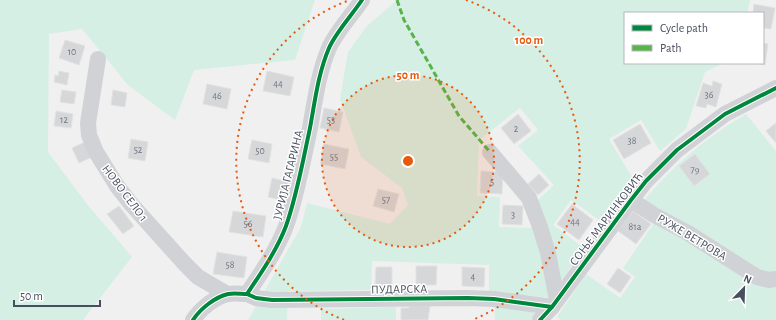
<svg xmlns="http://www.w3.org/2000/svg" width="776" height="320" font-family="'Alegreya Sans',sans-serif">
  <rect width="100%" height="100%" fill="#f1f0f0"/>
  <g fill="#d5efe4">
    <path d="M0,0h315l-20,60 -101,10 -19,50 -47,-35 -46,-56 -33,5 -1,118 39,52 45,53 -49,63h-83z"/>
    <path d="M397,0h353l-3,13h-122v50h99l-19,9 -19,57 -26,22 -19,-31 -32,19 24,40 -31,43 -31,-22 -18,25 31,23 -24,34 -22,-82 16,-15 -36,-39 20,-16 -18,-22 -41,32 -2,56 23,1 -1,30 33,1 8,25 9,45 -60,-7v-26l-117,-4 -1,29 -83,1 -1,29h-39l53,-93 6,-24 83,21 18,-19 -6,-17 -41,-31 -21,-58 8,-47 18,-25z"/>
    <path d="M746,114l30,37v169h-215l-4,-3 29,-43 34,24 15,-21 -12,-9 31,-45 -18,-13c31,-39 67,-71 110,-96z"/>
    <path d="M396,307v13h-75v-11z"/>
    <path d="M495,307l43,6 -6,7h-37z"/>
  </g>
  <g fill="#d6d7d9" stroke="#e2e2e3">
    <path d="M754,4l21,4 -4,21 -8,-1v-15h-10z"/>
    <path d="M65,40l20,6 -6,19 -20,-7z"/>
    <path d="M763,43l5,1 -3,21 -11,-2h9z"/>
    <path d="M59,71l10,2 -2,12 -13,-3 1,-7 3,1z"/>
    <path d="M267,71l27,6 -4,19 -27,-5z"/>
    <path d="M713,81l9,3 -6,23 -9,-3 -1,4 -10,-2 7,-23 9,3z"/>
    <path d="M207,84l24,5 -4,20 -24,-5z"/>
    <path d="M62,90l14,2 -2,12 -14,-2z"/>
    <path d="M113,90l14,3 -2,14 -14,-2z"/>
    <path d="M324,108l19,4 -4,20 -19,-4z"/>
    <path d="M56,111l17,3 -2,14 -17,-2z"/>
    <path d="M518,114l13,17 -17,13 -13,-16z"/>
    <path d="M776,123v20l-10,-12z"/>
    <path d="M640,124l11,19 -27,16 -11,-19z"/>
    <path d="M131,139l17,3 -3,19 -17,-3z"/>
    <path d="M252,140l20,4 -3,19 -21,-4z"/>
    <path d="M85,142l7,15 -13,6 -7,-15z"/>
    <path d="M324,144l25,5 -4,20 -25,-5z"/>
    <path d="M695,154l15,20 -16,12 -15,-20z"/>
    <path d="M481,171l22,1 -1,22 -22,-1z"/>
    <path d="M539,174l10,11 -11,10 -10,-11z"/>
    <path d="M272,178l17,4 -4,19 -17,-4z"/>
    <path d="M378,189l21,5 -5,18 -21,-6z"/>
    <path d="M572,204l21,16 -14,20 -22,-16z"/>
    <path d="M503,205l20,1 -1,19 -20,-1z"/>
    <path d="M119,206l15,20 -11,8 -16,-20z"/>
    <path d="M233,211l33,5 -3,21 -34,-5z"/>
    <path d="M633,211l18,13 -15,20 -18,-13z"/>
    <path d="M217,252l30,5 -3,21 -31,-4z"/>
    <path d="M416,266h21l-1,19h-20z"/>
    <path d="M376,267h16v18h-17z"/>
    <path d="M462,267l23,1 -1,19 -22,-1z"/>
    <path d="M618,268l13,9 -11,16 -13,-9z"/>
    <path d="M409,306h21l-2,14h-27v-12h8z"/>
  </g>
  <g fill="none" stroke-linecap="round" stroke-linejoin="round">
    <g stroke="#d1d2d6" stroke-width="16">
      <path d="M98,59l-10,64 1,12 7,17 21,34 14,18 53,59 14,14 29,17"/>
      <path d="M490,152l39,46 11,29 8,26 9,47"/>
      <path d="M631,200l23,15 34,18 69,44 12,3 7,-1"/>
      <path d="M247,294l9,4 16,2 196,-2 26,1 58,8"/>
      <path d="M193,320c7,-11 22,-23 35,-26 6,-1 13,0 19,0 14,-21 30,-44 39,-68 11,-31 17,-66 24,-98 5,-27 8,-54 19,-80 7,-16 23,-33 33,-48"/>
      <path d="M540,320l12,-13 79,-107 15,-19 31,-31 48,-36 51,-26"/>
    </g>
    <path stroke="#57b448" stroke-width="3" stroke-dasharray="6 3" stroke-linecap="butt" d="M397,0l7,20 55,96 31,36"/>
    <defs>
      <g id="cycleway">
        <path d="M247,294l9,4 16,2 196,-2 26,1 58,8"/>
        <path d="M193,320c7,-11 22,-23 35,-26 6,-1 13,0 19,0 14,-21 30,-44 39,-68 11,-31 17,-66 24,-98 5,-27 8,-54 19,-80 7,-16 23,-33 33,-48"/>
        <path d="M540,320l12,-13 79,-107 15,-19 31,-31 48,-36 51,-26"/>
      </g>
    </defs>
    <use href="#cycleway" stroke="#fff" stroke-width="6"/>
    <use href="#cycleway" stroke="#00873e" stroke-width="4"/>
  </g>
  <circle cx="408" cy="161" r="86" fill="#e8590c" fill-opacity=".12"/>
  <g fill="none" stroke="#e8590c" stroke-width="2" stroke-dasharray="2 4">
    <circle cx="408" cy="161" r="86"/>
    <path d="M344 320A171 171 0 0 1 350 0M466 0A171 171 0 0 1 472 320"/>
  </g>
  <g text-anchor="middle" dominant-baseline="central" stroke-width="3" stroke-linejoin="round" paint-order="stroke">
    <g font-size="10" fill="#6d727e">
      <text x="72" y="52">10</text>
      <text x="278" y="84">44</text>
      <text x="709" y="95">36</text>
      <text x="217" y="96">46</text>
      <text x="64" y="120">12</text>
      <text x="331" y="120">53</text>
      <text x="516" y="129">2</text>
      <text x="632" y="141">38</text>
      <text x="138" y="150">52</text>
      <text x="260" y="151">50</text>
      <text x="334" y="157">55</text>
      <text x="695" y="170">79</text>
      <text x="492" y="182">5</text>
      <text x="386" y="200">57</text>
      <text x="513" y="215">3</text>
      <text x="575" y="222">44</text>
      <text x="248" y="224">56</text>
      <text x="635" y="227">81a</text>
      <text x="230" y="265">58</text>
      <text x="473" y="277">4</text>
    </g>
    <g font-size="12" fill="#474e5d" stroke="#fff">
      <text transform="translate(288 175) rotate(-76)">ЈУРИЈА ГАГАРИНА</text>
      <text transform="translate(125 193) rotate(53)">НОВО СЕЛО 1</text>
      <text transform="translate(606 219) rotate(-53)">СОЊЕ МАРИНКОВИЋ</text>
      <text transform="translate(692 237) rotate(31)">РУЖЕ ВЕТРОВА</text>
      <text transform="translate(399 289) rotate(-1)">ПУДАРСКА</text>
    </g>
  </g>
  <circle cx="408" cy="161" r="6" fill="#e8590c" stroke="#fff" stroke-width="2"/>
  <g font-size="12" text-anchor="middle" font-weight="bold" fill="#e8590c" stroke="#fff" stroke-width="3" stroke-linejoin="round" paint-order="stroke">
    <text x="529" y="44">100 m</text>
    <text x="408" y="79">50 m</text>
  </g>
  <rect x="624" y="12" width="140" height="52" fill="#ffffff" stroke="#b5b8be"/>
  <rect x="632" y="25" width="20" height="6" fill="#00873e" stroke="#b5b8be"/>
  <text x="660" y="32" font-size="12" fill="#474e5d">Cycle path</text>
  <rect x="632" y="45" width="20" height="6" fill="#57b448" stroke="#b5b8be"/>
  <text x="660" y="52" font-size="12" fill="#474e5d">Path</text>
  <g transform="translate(744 288) rotate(23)" stroke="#ffffff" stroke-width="3" paint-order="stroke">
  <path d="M0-3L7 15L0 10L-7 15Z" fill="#474e5d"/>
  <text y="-6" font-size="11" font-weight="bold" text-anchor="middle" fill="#474e5d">N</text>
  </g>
  <path d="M14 300v6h86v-6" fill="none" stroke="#474e5d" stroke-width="2"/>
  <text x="20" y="300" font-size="12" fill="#474e5d" stroke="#ffffff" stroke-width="3" paint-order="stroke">50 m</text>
</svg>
